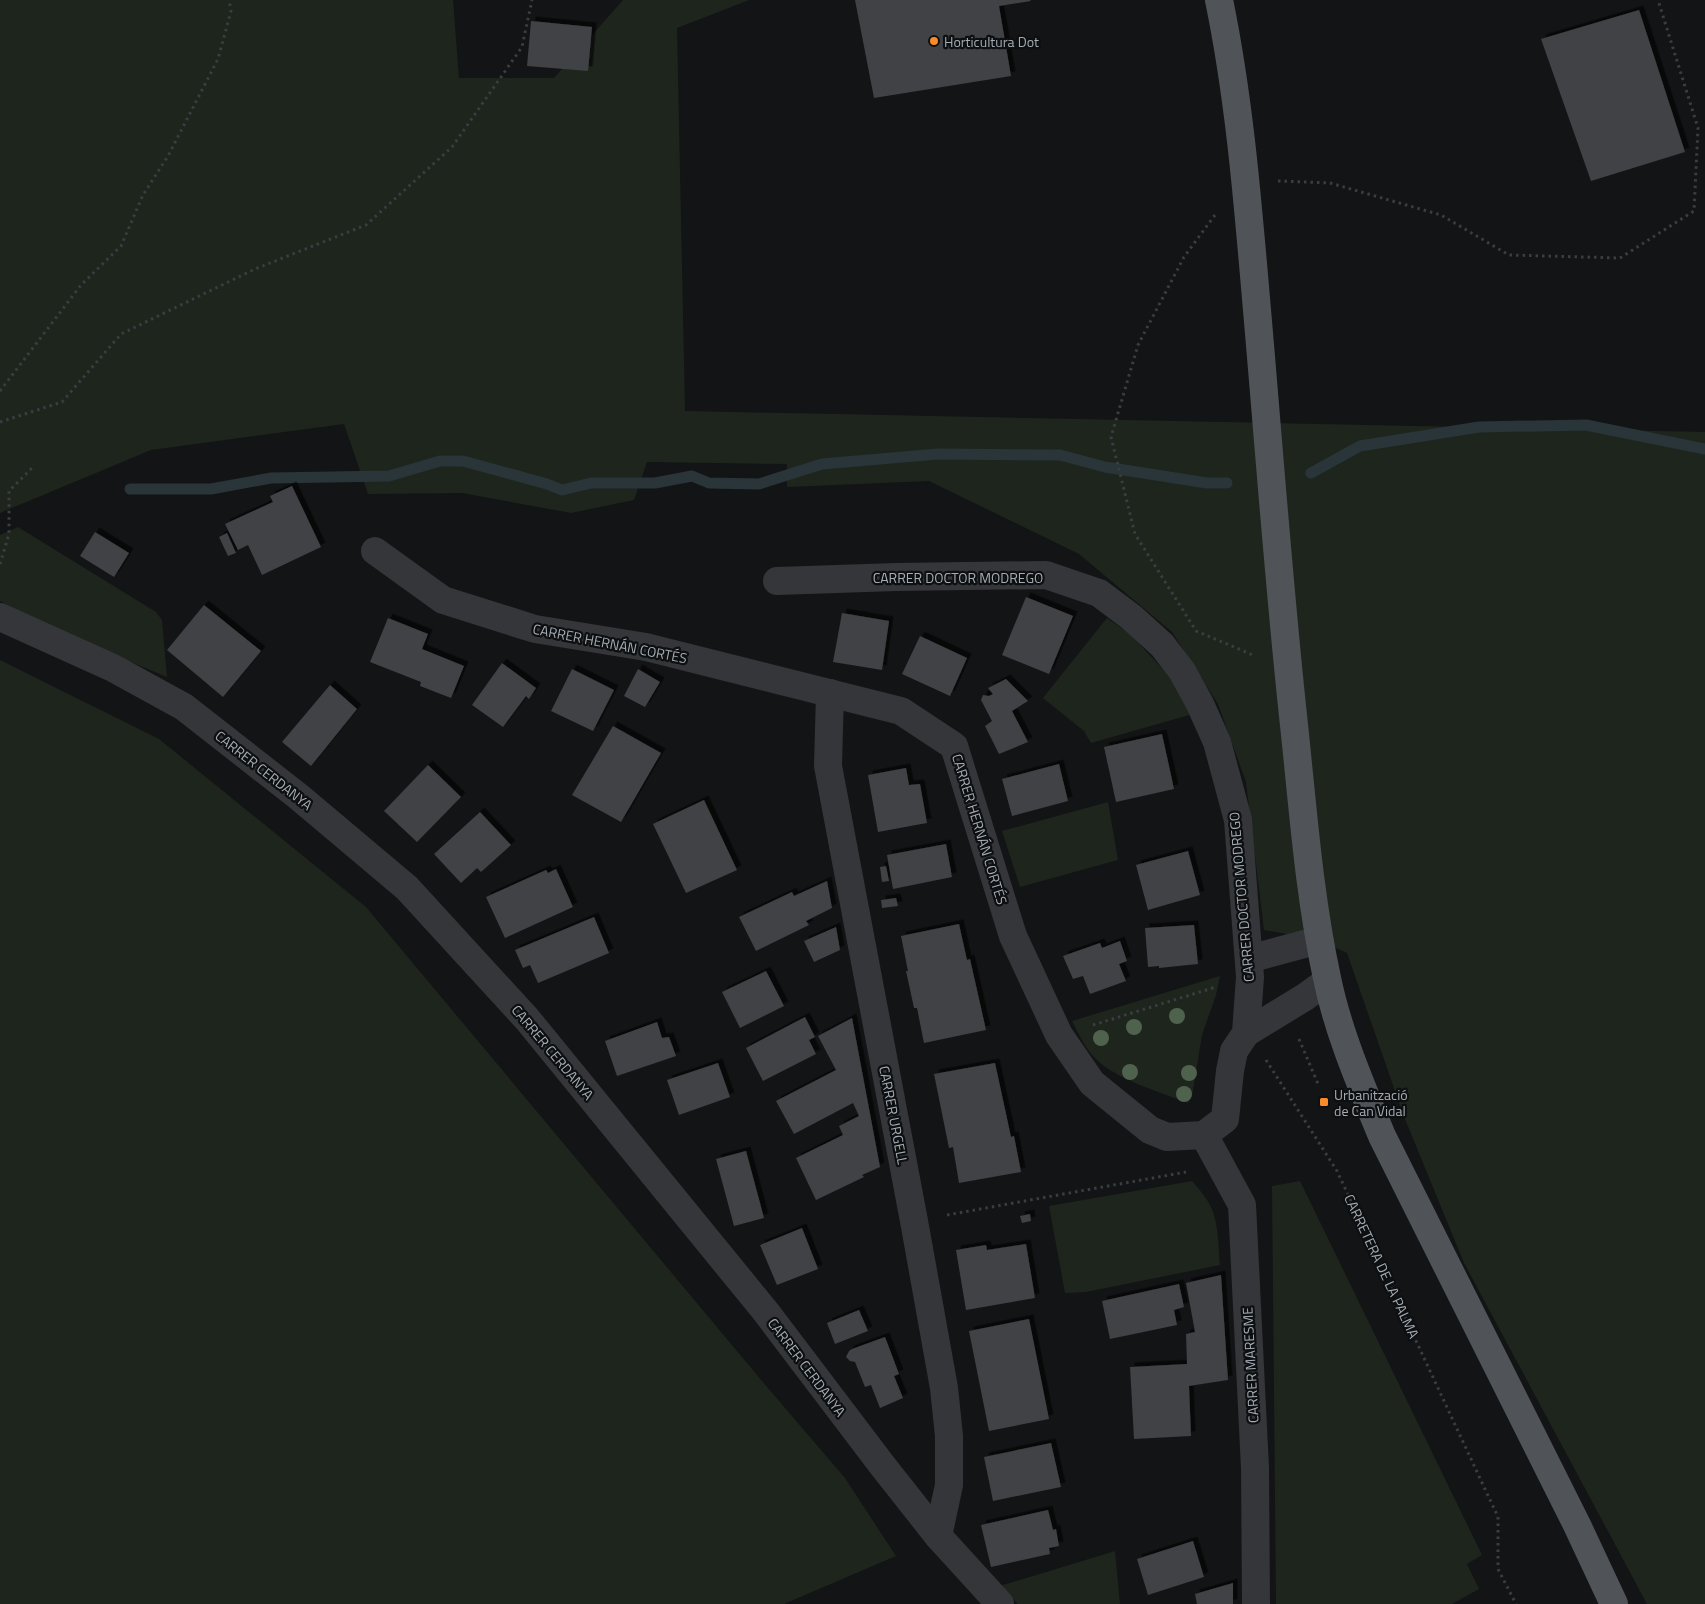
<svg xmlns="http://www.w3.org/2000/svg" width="1705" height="1604" font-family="'Titillium Web',sans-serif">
  <defs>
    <filter id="shadow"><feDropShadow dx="4.5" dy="-4.5" stdDeviation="0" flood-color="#0009"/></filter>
  </defs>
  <rect width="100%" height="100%" fill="#131415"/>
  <g fill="#1e251d">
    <path d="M0,0h453l6,78h95l69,-78h126l-72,28 8,383 1020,21v1172h-58l-183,-341 -61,-149 -56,-161 -28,-13 -55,-10 -18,-148 -28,-78 -46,-72 -93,-78 -150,-73 -142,6v-23l-140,-2 -13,38 -63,13 -109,-20 -94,1 -24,-70 -193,26 -151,63z"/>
    <path d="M18,527l138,85 6,8 5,57 -125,-52 -42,-24v-66z"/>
    <path d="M1107,618l23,16 42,45 21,35 -102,29 -7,-12 -41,-33z"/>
    <path d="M0,660l159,79 207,168 396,474 83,97 51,78 -112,48h-784z"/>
    <path d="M1108,802l10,58 -98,27 -18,-56z"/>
    <path d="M1220,976l-4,19 -14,40 -10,61 -4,7c-26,-10 -72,-24 -91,-43 -11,-10 -18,-25 -25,-39z"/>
    <path d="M1192,1181c7,8 14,16 19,26 8,17 7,40 9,58l-134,27 -21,1 -16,-87z"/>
    <path d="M1300,1181l182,374 -15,9 12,25 -27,15h-176l-4,-418z"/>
    <path d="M1115,1551l5,53h-102l-18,-18z"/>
  </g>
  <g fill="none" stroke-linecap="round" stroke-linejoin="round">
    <g stroke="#293539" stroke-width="11">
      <path d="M1311,473l49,-27 119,-19 107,-2 119,24"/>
      <path d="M130,489h81l60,-11 118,-2 51,-15h23l84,23 15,6 29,-7h64l37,-7 17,7 50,1 63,-20 116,-10 122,1 45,12 102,16h20"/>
    </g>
  </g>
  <g fill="#3f4245" filter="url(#shadow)">
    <path d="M855,0h175l1,1 -32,5 12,70 -137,22z"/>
    <path d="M1639,10l46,142 -94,29 -50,-142z"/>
    <path d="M531,21l61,6 -4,44 -61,-5z"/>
    <path d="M292,486l29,61 -59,28 -14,-30 -10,5 -13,-26 48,-22 -3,-6z"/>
    <path d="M95,532l34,21 -15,24 -34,-21z"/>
    <path d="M227,533l9,20 -8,3 -9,-19z"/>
    <path d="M1026,597l47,19 -24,58 -47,-19z"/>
    <path d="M204,605l57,46 -38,46 -56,-47z"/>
    <path d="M842,613l47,8 -7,49 -49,-8z"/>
    <path d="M388,618l40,16 -6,15 42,17 -13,32 -31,-12 1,-4 -51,-20z"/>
    <path d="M920,636l47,22 -17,38 -48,-22z"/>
    <path d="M502,663l34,25 -7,11 -3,-3 -23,31 -31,-22z"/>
    <path d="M572,669l42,21 -21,41 -42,-20z"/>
    <path d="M638,669l22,13 -15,25 -21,-11z"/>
    <path d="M1006,679l22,22 -16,10 16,31 -29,12 -14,-28 7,-5 -11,-21 2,-5 6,1 4,-2 -5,-6z"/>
    <path d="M330,685l27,24 -46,57 -29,-24z"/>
    <path d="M613,726l48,27 -40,69 -49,-27z"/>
    <path d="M1162,734l12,55 -58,13 -12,-55z"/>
    <path d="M1059,764l9,37 -56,15 -10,-37z"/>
    <path d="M428,765l33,32 -44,45 -33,-31z"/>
    <path d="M906,768l3,17 11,-1 7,39 -49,9 -10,-57z"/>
    <path d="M704,800l33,70 -51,23 -33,-69z"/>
    <path d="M480,812l31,33 -30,27 -4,-4 -16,15 -27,-29z"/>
    <path d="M946,844l6,33 -59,12 -6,-34z"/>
    <path d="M1188,851l12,44 -52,15 -12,-45z"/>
    <path d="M886,866l3,15 -7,1 -2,-15z"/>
    <path d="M556,869l17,38 -68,31 -19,-41 60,-27 2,3z"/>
    <path d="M827,881l5,27 -26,13 3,4 -53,26 -17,-34 53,-25 2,4z"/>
    <path d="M896,898l2,8 -16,2 -1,-8z"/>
    <path d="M594,917l15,36 -71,30 -8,-18 -7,3 -8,-18z"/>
    <path d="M959,924l8,36 3,-1 16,71 -62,13 -7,-35h-3l-8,-37h2l-7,-35z"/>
    <path d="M1194,925l4,39 -39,4v-2l-11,1 -3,-39z"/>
    <path d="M836,927l4,23 -26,12 -10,-21z"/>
    <path d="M1120,941l7,20 -8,3 7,17 -36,13 -7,-18 -10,3 -10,-23 37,-13 2,5z"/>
    <path d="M766,971l18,35 -44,22 -18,-36z"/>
    <path d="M805,1017l10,20 -6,3 7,14 -53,27 -17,-33z"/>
    <path d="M852,1018l28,149 -18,8 2,2 -48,23 -20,-42 47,-23 -4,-9 20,-10 -6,-13 -59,31 -18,-33 60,-31 -18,-34z"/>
    <path d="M657,1022l5,16 7,-1 7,19 -59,20 -12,-35z"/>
    <path d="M718,1063l12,34 -51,18 -12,-35z"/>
    <path d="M995,1063l16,74 3,-1 7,36 -62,11 -6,-36 -4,1 -15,-74z"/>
    <path d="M746,1151l18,67 -30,8 -18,-67z"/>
    <path d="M1030,1214l1,7 -9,2 -2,-7z"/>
    <path d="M802,1228l16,41 -41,16 -17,-40z"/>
    <path d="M1026,1244l9,54 -69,12 -10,-60 30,-5 1,5z"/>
    <path d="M1221,1275l7,105 -39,6 2,50 -57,3 -4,-72 57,-3 -1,-30 9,-2 -9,-49z"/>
    <path d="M1179,1284l5,23 -10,3 3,15 -67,14 -8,-38z"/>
    <path d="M859,1310l9,21 -33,13 -8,-21z"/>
    <path d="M1029,1319l20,100 -60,12 -20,-100z"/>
    <path d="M885,1337l14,37 -5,2 9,22 -23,10 -9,-23 -6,2 -10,-25 -5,-1 -4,-4 3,-6 3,-2z"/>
    <path d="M1051,1443l10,44 -68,14 -9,-44z"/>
    <path d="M1048,1510l5,20 3,-1 3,17 -10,2 1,6 -59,13 -10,-42z"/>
    <path d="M1193,1541l11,36 -56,18 -11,-36z"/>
    <path d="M1233,1583v21h-36l-2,-10z"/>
  </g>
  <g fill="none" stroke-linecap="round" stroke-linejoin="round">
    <g stroke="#3a3d41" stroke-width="3" stroke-dasharray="2.5 4" stroke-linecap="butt">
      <path d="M1278,181l52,2 111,32 68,40 111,3 74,-47 4,-83 -40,-128"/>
      <path d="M1215,215l-31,42 -46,88 -27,92 24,97 61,97 57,24"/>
      <path d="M0,391l81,-106 40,-39 22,-51 25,-39 50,-97 13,-48 -2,-11"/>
      <path d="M0,422l62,-20 59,-68 134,-65 111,-44 86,-78 70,-100 10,-47"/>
      <path d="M0,564l9,-30v-43l24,-24"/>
      <path d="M1093,1025l123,-38"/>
      <path d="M1299,1039l19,45"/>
      <path d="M1266,1060l71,111 161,346v52l18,35"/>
      <path d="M947,1215l239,-43"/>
    </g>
    <g stroke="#34363a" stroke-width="28">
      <path d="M375,551l68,49 92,29 111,18 255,64 53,35 59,190 46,99 33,48 58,47 17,7 37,-2 21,-16 5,-48 4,-20 12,-18 4,-56 -12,-157 -21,-78 -17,-38 -18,-33 -20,-26 -31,-28 -32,-24 -53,-18 -150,2 -119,4"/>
      <path d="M0,617l113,51 71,39 115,90 108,91 120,131 239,293 116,153 56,71 62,68"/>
      <path d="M830,693l-2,73 86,455 30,167 5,48v49l-11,51"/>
      <path d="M1249,959l70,-19"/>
      <path d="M1246,1033l59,-36 22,-16"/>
      <path d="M1204,1135l38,70 13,263 1,136"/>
    </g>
    <path stroke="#505459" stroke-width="28" d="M1219,0c21,102 29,206 38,310 12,138 22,277 37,415 9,84 15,170 33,253 11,54 34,107 55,158l195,389 37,79"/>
  </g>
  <g fill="#4f624d">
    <circle cx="1177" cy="1016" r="8"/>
    <circle cx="1134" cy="1027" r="8"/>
    <circle cx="1101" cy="1038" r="8"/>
    <circle cx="1130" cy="1072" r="8"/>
    <circle cx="1189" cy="1073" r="8"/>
    <circle cx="1184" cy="1094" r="8"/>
  </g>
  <g fill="#f78c29" stroke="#0e0f10" stroke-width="2">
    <circle cx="934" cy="41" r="5"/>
    <rect x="1319" y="1097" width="10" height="10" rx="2.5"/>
  </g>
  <g text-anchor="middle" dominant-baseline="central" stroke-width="4.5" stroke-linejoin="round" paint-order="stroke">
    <g font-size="14" fill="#a4adb6" stroke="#0e0f10" text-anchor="start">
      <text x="944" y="41">Horticultura Dot</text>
      <text x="1334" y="1094">Urbanització<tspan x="1334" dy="16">de Can Vidal</tspan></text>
    </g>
    <g font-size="14" fill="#a4adb6" stroke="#0e0f10">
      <text x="958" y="577">CARRER DOCTOR MODREGO</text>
      <text transform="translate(610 643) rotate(11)">CARRER HERNÁN CORTÉS</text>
      <text transform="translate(264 770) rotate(38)">CARRER CERDANYA</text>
      <text transform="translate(980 829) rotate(73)">CARRER HERNÁN CORTÉS</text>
      <text transform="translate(1241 897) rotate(-95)">CARRER DOCTOR MODREGO</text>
      <text transform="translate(553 1052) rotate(50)">CARRER CERDANYA</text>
      <text transform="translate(894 1115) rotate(79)">CARRER URGELL</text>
      <text transform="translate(1382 1266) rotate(65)">CARRETERA DE LA PALMA</text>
      <text transform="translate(1250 1365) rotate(-93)">CARRER MARESME</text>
      <text transform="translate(807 1367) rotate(53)">CARRER CERDANYA</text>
    </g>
  </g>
</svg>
